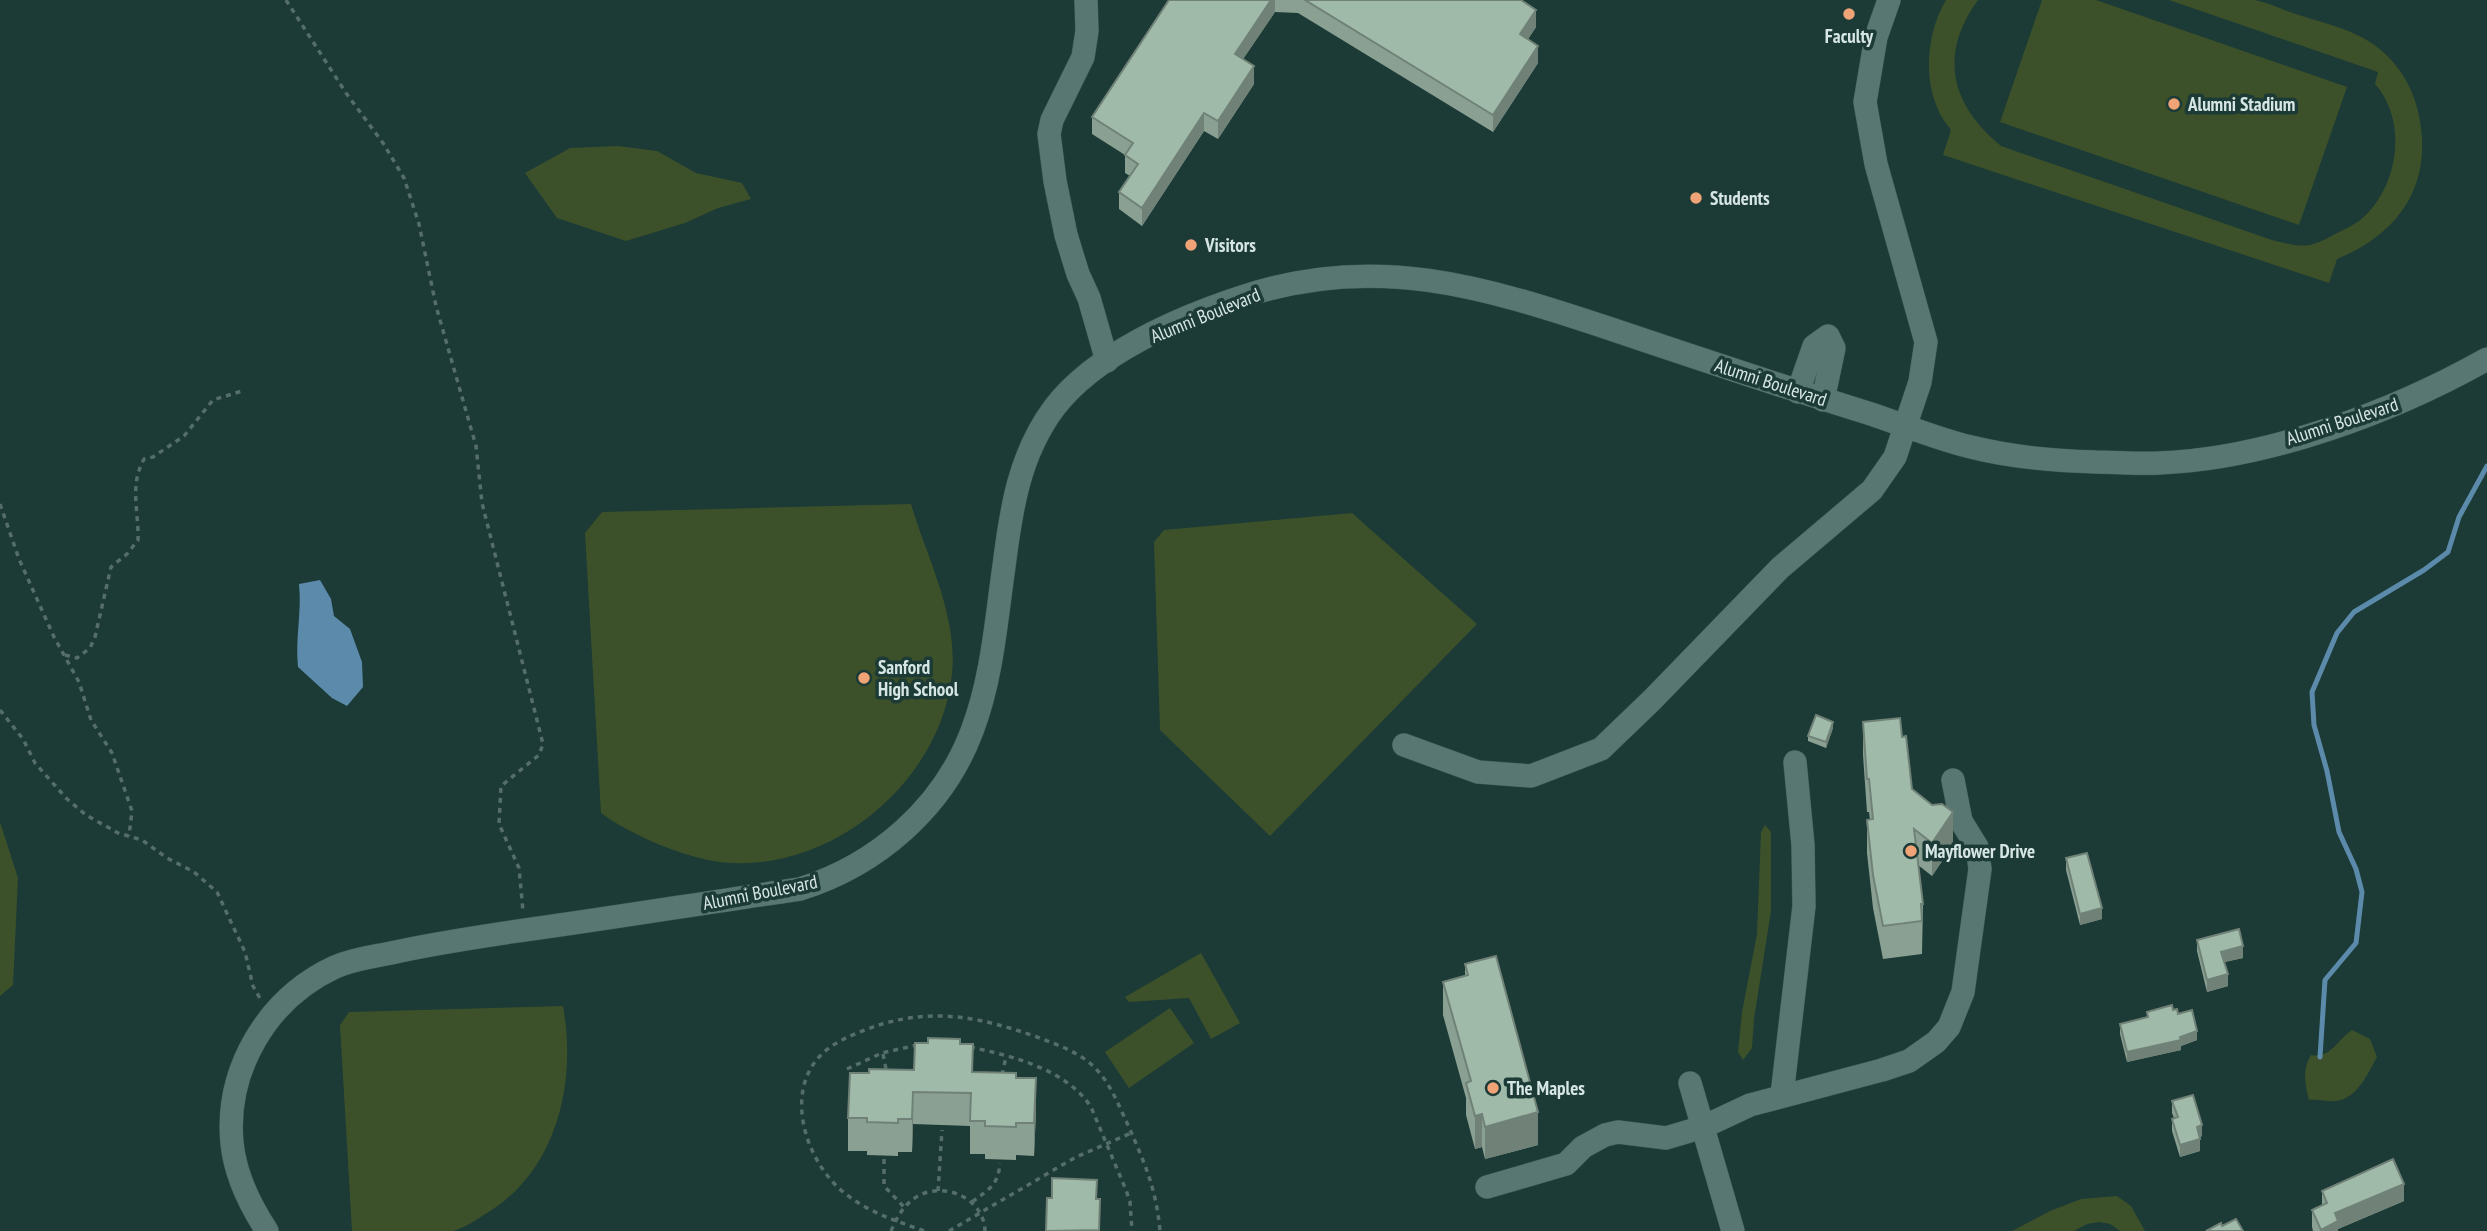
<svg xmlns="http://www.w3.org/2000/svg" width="2487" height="1231" font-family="'PT Sans Narrow',sans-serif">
  <rect width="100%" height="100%" fill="#1c3a36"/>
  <g fill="#3c512a">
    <path d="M1946,0h32c-40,55 -27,105 23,146l271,94c12,3 26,7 38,5 9,-2 18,-7 25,-11 8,-4 17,-8 24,-13 39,-31 50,-99 16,-137l3,-12 -209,-72c25,0 61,0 85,0 12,2 25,8 36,12 25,9 57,15 80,30 26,17 43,43 49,74 14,68 -19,117 -82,143l-8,24 -386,-128 8,-25c-5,-7 -11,-14 -14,-23 -14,-33 -9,-77 9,-107z"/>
    <path d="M2042,0h54l251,87 -48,138 -299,-103z"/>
    <path d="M618,146l39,5 39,22 46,10 9,16 -33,9 -33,15 -59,18 -69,-23 -32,-45 45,-25z"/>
    <path d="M911,504c16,54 47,112 41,170 -11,112 -131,208 -244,186 -34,-7 -80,-27 -107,-47l-16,-280 17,-21z"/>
    <path d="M1352,513l125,111 -207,212 -110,-106 -6,-188 10,-12z"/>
    <path d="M0,822l18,56 -5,107 -13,11z"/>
    <path d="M1765,825l6,7v79l-17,108 -2,29 -9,12 -5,-8 4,-40 15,-78 4,-102z"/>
    <path d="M1201,953l39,70 -29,16 -22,-41 -60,4 -4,-5z"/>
    <path d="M563,1006c14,76 -6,165 -76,207 -10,6 -22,15 -34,18 -9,0 -22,0 -32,0 -23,0 -46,0 -69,0l-12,-206 9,-13z"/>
    <path d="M1170,1008l24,35 -65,45 -24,-36z"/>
    <path d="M2352,1030l18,9 7,18c-9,16 -20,42 -41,44 -8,1 -17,-2 -27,-1 -4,-16 -7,-30 2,-45 20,4 27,-16 41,-25z"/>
    <path d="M2117,1196l14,10 14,25h-25l-10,-7 -11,-2 -12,2 -13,7h-62l38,-20 31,-12z"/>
  </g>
  <path fill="#5b8aaa" d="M320,580l11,19 3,17 16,13 12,33 1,25 -16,19 -15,-8 -34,-31c-3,-30 4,-54 1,-83z"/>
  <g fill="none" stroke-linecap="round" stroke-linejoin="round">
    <path stroke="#5b8aaa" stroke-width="5" d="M2320,1057l5,-77 31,-37 6,-51 -6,-23 -17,-37 -12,-61 -13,-46 -2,-33 25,-59 17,-21 70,-42 24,-18 11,-35 28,-51"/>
    <defs>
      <g id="minor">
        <path d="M1086,0l1,31 -4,26 -31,63 -3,14 6,47 11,54 12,39 11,24 18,63"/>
        <path d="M1798,392l16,-46 14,-10 6,12 -11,52"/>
        <path d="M1404,745l74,27 53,4 70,-27 51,-49 128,-132 92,-78 23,-33 25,-75 6,-40 -50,-178 -11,-62 11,-65 13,-37"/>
        <path d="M1690,1083l43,148"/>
        <path d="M1782,1095l22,-189 -1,-61 -8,-83"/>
        <path d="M1487,1187l79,-23 17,-17 22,-12 13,-3 48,6 37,-11 47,-22 132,-35 27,-9 27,-19 13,-15 14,-35 17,-123 -3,-22 -16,-26 -8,-41"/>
        <path d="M267,1231c-17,-26 -32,-57 -35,-88 -7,-74 36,-145 103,-176 18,-8 36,-10 56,-14 40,-9 80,-15 120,-21 96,-13 192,-29 289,-43 77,-24 143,-81 172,-158 20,-52 24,-109 32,-165 7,-56 15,-111 50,-158 41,-54 124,-90 188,-111 133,-45 242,-10 369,32 86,29 173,58 260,85 33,11 66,25 100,33 40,10 83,14 125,15 21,0 42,2 63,1 108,-4 234,-51 328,-104"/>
      </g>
    </defs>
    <use href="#minor" stroke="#3d5855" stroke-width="24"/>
    <g stroke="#556e6b" stroke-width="3.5" stroke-dasharray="5 5" stroke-linecap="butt">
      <path d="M286,0l60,93 37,50 21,35 15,46 17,82 40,140 6,57 61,241 -4,11 -38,31 -2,38 20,44 4,43"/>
      <path d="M0,504l19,55 35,78 25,45 12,38 21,33 20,58 -3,25"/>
      <path d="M65,655l12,3 13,-10 5,-11 16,-70 16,-13 11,-14c1,-29 -9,-54 6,-81l9,-2 31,-21 29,-36 29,-9"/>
      <path d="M0,710l23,29 12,24 32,36 19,16 32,18 24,7 25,18 27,14 23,20 28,60 8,34 8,14"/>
      <path d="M970,1047c42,9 96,22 121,60l35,83 4,12 2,29"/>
      <path d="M883,1054l4,20"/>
      <path d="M847,1069l35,-16 35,-8"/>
      <path d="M1002,1075l4,-18"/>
      <path d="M884,1159v27l20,21"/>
      <path d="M938,1191l4,-61"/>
      <path d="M972,1202c17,-13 26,-16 28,-39"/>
      <path d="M891,1231c6,-14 13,-27 27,-35 28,-15 66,3 67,35"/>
      <path d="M924,1231c-27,-10 -54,-18 -77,-36 -42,-31 -68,-110 -18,-147 15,-11 35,-18 53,-24 56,-16 101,-6 155,13 21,8 45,16 60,33 14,15 22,36 31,55 17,39 28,63 32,106"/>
      <path d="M949,1231l127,-74 55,-24"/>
    </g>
    <use href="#minor" stroke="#587773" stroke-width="23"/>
  </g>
  <g fill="#8aa092">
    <path d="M1169,0h352l15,27 -8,12 10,24 -45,69 -195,-119 -23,-1 -32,47 11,25 -36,55 -14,-8 -62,95 -23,-17v-17l11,-16 -5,-3v-18l-33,-21v-17z"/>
    <path d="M1863,722l39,15 10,52 41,56 -21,31 -14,-11 5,39 -1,50 -39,5 -10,-51 -6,-55v-33h3l-1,-8h-2l-4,-57z"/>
    <path d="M1833,728l-7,20 -18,-7v-5z"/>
    <path d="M2066,858l36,61 -22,6 -14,-55z"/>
    <path d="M2197,940l46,18 -19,4 4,24 -21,6 -10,-41z"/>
    <path d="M1465,964l73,181 -53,14 -3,-12 -7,2 -9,-34v-17l-23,-83v-33l22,-6z"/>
    <path d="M2173,1010l5,4 19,26 -16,6v4l-54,12 -7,-28v-10l27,-6v-6z"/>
    <path d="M960,1044l13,28 43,6 20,33 -2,45 -18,-1v5l-31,-1v-5h-15v-28l-57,-2 -1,28h-14v4l-31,-1v-4h-19v-33l21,-45 45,-3z"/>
    <path d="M2172,1101l30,35 -2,1v14l-20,6 -8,-26v-12l2,-1 -2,-5z"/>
    <path d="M2322,1191l82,10 -66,28v2h-25l-1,-4v-17l10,-5z"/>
  </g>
  <g fill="#708277">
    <path d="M1271,0h4v12l-40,59v-17z"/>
    <path d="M1536,10v17l-16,25v-18z"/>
    <path d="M1538,46v17l-45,69v-17z"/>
    <path d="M1254,66v18l-36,55v-18z"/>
    <path d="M1204,113v18l-62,95v-18z"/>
    <path d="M1833,722v6l-7,20v-6z"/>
    <path d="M1953,812v33l-21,31v-33z"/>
    <path d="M2102,908v11l-22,6v-11z"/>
    <path d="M2243,946v12l-22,5v-11z"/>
    <path d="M2228,974v12l-21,6v-12z"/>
    <path d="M2197,1031v9l-16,6v4l-54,12v-10z"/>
    <path d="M1036,1078v33l-2,45v-33z"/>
    <path d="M913,1092v32l-1,28v-33z"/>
    <path d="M1538,1112v33l-53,14v-32z"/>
    <path d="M1482,1114v33l-7,2v-33z"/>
    <path d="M2202,1125v11l-5,2v-11z"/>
    <path d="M2200,1139v12l-20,6v-12z"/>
    <path d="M2404,1184v17l-66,28v2h-17l14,-18z"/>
  </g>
  <g fill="#a0baaa" stroke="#708277" stroke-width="2">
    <path d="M1169,0h102l-36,54 19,12 -36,55 -14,-8 -62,95 -23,-16 19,-28 -13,-9 8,-12 -41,-26z"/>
    <path d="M1305,0h216l15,10 -16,24 18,12 -45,69z"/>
    <path d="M1816,715l17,7 -7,20 -18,-6z"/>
    <path d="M1900,718l2,19 4,-1 6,53 20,16 10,-1 11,8 -21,31 -18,-14 9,75h-2l1,17 -39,5 -10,-51 -6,-55 6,-1 -4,-40h-2l-4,-57z"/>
    <path d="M2087,853l15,55 -22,6 -14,-56z"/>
    <path d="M2239,929l4,17 -22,6 7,22 -21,6 -10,-40z"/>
    <path d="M1496,956l42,156 -53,15 -3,-13 -7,2 -9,-33 5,-2 -28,-99 25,-7 -3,-11z"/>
    <path d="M2172,1005l1,5 4,-1 1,5 14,-4 5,21 -17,6 1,3 -54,12 -7,-28 28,-7 -1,-5z"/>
    <path d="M928,1038l32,1v5h13l-1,28 44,1v5h20l-2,45h-18v4l-31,-1v-5h-15l1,-28 -58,-1 -1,27h-14v4l-31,-1v-4h-19l2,-45h19v-4l45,1 1,-27h13z"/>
    <path d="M2193,1095l9,30 -5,2 3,12 -20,6 -8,-26 6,-2 -6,-16z"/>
    <path d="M2393,1159l11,25 -69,29 3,8 -17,9 -9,-20 15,-7 -5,-12z"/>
    <path d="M1052,1178l45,2 -1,19h4l-1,31 -53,1 1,-33h5z"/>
    <path d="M2236,1219l7,12h-37l15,-8 1,3z"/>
  </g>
  <g fill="#efa377" stroke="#1c3a36" stroke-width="2.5">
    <circle cx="1849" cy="14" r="7"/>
    <circle cx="2174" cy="104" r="7"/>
    <circle cx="1696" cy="198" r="7"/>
    <circle cx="1191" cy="245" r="7"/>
    <circle cx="864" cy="678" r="7"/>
    <circle cx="1911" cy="851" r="7"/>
    <circle cx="1493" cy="1088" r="7"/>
  </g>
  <g text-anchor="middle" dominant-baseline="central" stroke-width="7" stroke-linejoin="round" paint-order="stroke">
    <g font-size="19" font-weight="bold" fill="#d6e6e4" stroke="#1c3a36" text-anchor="start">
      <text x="1849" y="36" text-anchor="middle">Faculty</text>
      <text x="2188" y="104">Alumni Stadium</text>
      <text x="1710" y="198">Students</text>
      <text x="1205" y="245">Visitors</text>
      <text x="878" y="667">Sanford<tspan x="878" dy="22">High School</tspan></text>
      <text x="1925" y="851">Mayflower Drive</text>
      <text x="1507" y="1088">The Maples</text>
    </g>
    <g font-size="19" fill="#d6e6e4" stroke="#1c3a36">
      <text transform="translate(1205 315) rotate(-22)">Alumni Boulevard</text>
      <text transform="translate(1771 382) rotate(18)">Alumni Boulevard</text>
      <text transform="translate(2342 421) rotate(-18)">Alumni Boulevard</text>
      <text transform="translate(760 892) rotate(-11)">Alumni Boulevard</text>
    </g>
  </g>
</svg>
